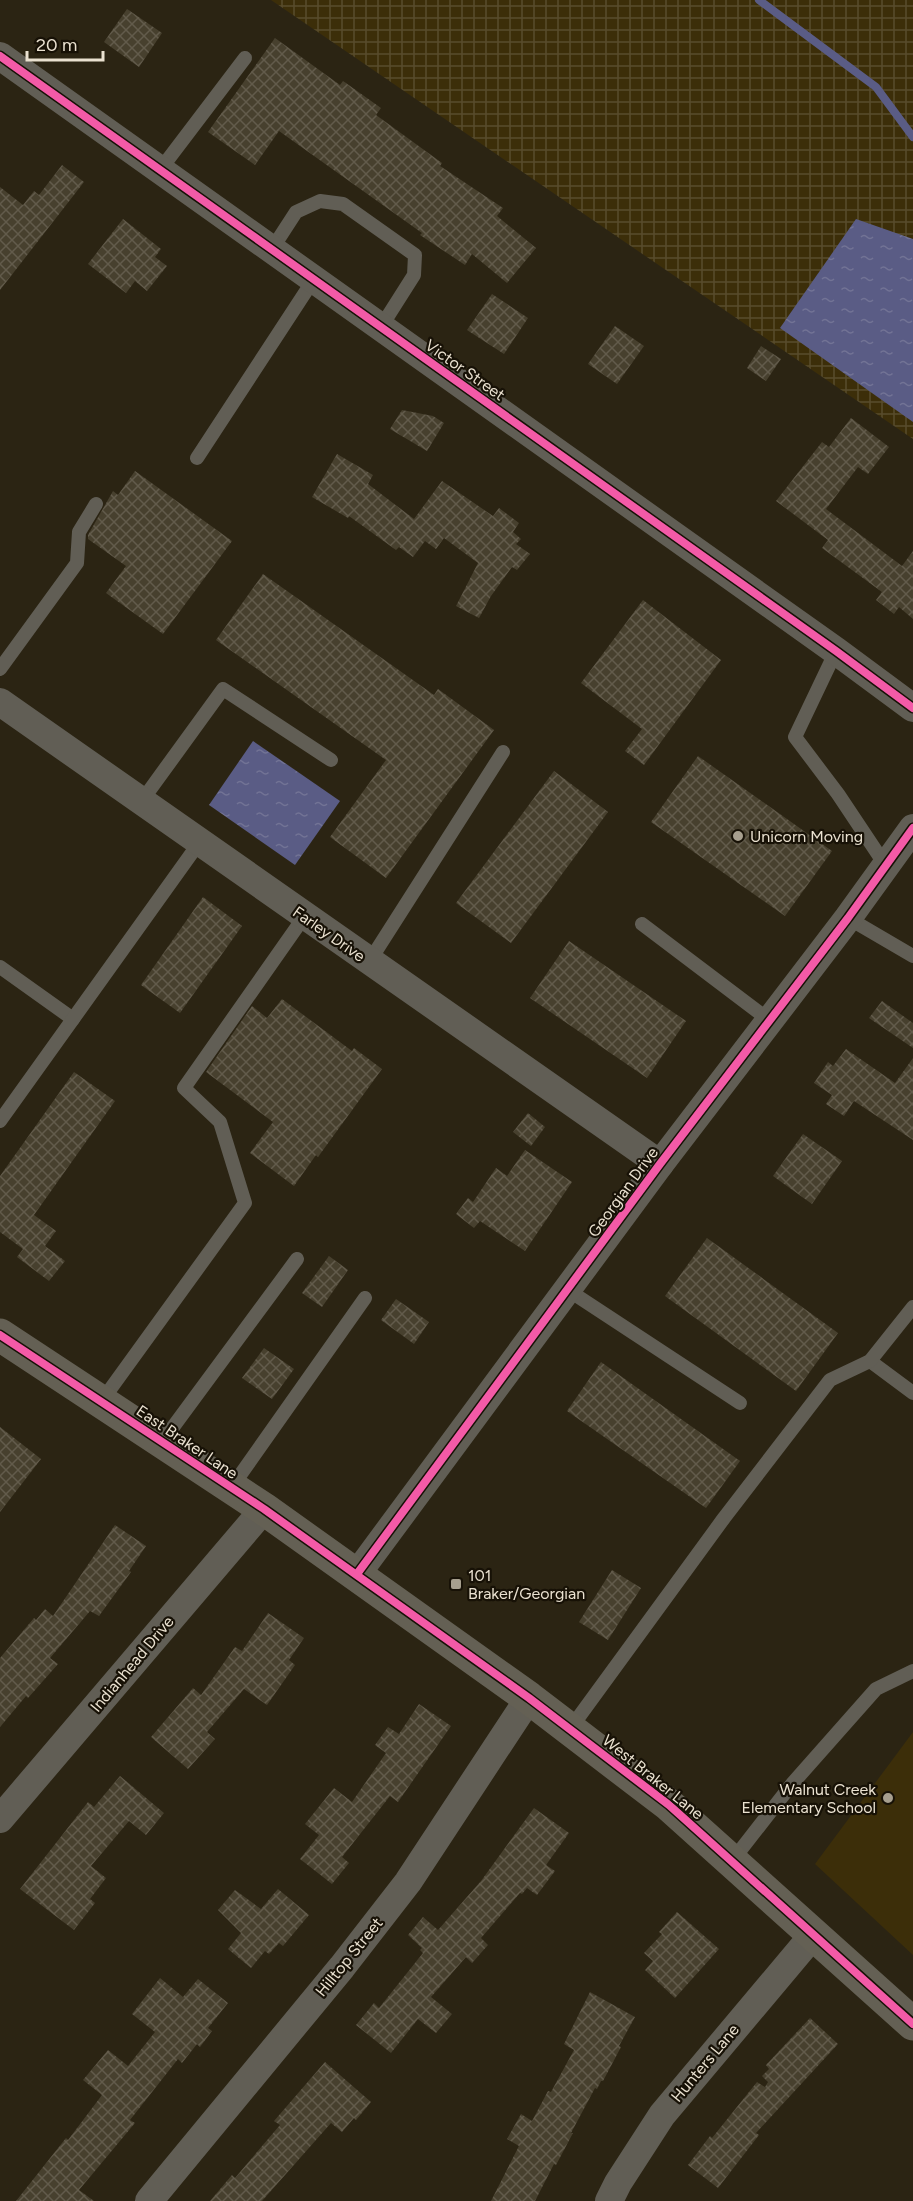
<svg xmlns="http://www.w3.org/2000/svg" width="913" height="2201" font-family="Figtree,sans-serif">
  <defs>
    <pattern id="industrial-grid" width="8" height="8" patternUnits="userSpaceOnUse" patternTransform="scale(1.5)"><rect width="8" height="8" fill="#3c2e09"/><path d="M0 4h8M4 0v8" fill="none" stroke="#584c2c"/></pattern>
    <pattern id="water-ripples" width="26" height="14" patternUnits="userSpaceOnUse" patternTransform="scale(1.5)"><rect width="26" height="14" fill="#5a5c85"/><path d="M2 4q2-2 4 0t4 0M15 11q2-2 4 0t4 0" fill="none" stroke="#727395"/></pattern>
    <pattern id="building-cross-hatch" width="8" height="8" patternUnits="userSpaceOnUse" patternTransform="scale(1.5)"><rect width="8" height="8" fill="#47402e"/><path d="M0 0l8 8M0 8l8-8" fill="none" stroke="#625b4b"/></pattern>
  </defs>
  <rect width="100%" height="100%" fill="#2b2413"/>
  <path fill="#3c2e09" d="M913,1732v223l-98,-91z"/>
  <path fill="url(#industrial-grid)" d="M271,0h642v439z"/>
  <g fill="url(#water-ripples)">
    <path d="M856,219l57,20v183l-133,-94z"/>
    <path d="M253,741l87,60 -45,64 -86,-60z"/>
  </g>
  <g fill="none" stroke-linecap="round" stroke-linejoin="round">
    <path stroke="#5a5c85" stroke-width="8" d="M759,0l117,87 37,50"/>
  </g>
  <g fill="url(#building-cross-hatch)">
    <path d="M127,9l35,24 -23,34 -35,-25z"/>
    <path d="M275,38l65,47 3,-4 38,27 -5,7 66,48 -2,3 63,42 -6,8 39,32 -29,35 -35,-29 -7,11 -45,-30 2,-2 -143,-102 -24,34 -47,-33z"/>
    <path d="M62,165l22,17 -84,108v-103l23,18 11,-14 5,4z"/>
    <path d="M123,219l38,30 -6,8 12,9 -20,25 -12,-10 -9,12 -38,-29z"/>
    <path d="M492,294l36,24 -24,36 -37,-24z"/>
    <path d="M615,326l29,20 -27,38 -29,-20z"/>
    <path d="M761,346l20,13 -15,22 -19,-13z"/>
    <path d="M402,410l31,6 11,7 -17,28 -37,-22z"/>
    <path d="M851,418l38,29 -21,27 -10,-7 -32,42 76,57 11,-15v68l-14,-12 -5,7 -18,-14 6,-8 -60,-44 6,-8 -52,-39 46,-59 7,5z"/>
    <path d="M337,454l36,21 -5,9 46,35 28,-38 51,35 6,-8 20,15 -6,9 8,7 -5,5 14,10 -13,16 -5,-3 -21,29 -12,22 -23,-12 22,-43 -34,-25 -8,11 -11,-8 -12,16 -14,-10 -3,3 -47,-34 -1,2 -36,-21z"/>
    <path d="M135,471l97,70 -69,93 -57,-41 20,-27 -38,-27v-4l25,-44 5,4z"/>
    <path d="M263,574l171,121 4,-6 56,41 -108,148 -56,-41 56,-77 -170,-120z"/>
    <path d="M643,600l78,60 -77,105 -19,-14 17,-22 -61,-46z"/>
    <path d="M698,756l134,95 -47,65 -134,-94z"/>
    <path d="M554,771l54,41 -97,131 -55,-40z"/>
    <path d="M203,897l39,29 -62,87 -39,-28z"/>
    <path d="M569,941l117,80 -39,57 -117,-80z"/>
    <path d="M282,999l70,52 2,-3 28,21 -64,88 -2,-2 -22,31 -44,-33 23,-31 -67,-50 46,-66 15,12z"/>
    <path d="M882,1001l31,22v25l-44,-30z"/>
    <path d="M846,1049l49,34 18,-25v82l-59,-39 -10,15 -18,-12 6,-9 -18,-12 14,-21 5,4z"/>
    <path d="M74,1072l41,29 -81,114 22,16 -11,15 20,15 -16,20 -32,-24 6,-8 -23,-17v-56z"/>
    <path d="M528,1113l17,14 -14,19 -18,-14z"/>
    <path d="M803,1134l39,27 -30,43 -39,-28z"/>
    <path d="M525,1150l47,32 -47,69 -45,-30 -6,7 -18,-14 12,-16 5,4 23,-34 11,8z"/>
    <path d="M707,1238l131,95 -42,58 -131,-95z"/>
    <path d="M329,1256l19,14 -26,37 -20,-14z"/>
    <path d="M396,1299l33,23 -15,22 -33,-24z"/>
    <path d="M264,1348l30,21 -22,30 -30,-21z"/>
    <path d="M601,1362l139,99 -34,47 -139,-97z"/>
    <path d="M0,1427l41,32 -41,53z"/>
    <path d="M115,1525l31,21 -17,25 2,1 -32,44 -9,-5 -40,47 8,6 -30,34 -2,-2 -26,31v-69l34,-40 2,2 9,-11 8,7z"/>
    <path d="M612,1570l29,18 -33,52 -29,-18z"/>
    <path d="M268,1613l36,25 -15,22 6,5 -28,40 -23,-16 -37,43 8,7 -27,30 -37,-32 42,-49 8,7 34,-48 7,4z"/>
    <path d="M419,1704l32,22 -53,76 -8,-6 -48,61 7,6 -17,21 -32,-25 19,-24 -14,-11 29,-36 18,14 34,-49 -11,-8 13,-18 11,7z"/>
    <path d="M120,1776l44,37 -18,22 -17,-14 -38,45 15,12 -16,21 5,4 -21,27 -54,-41 68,-87 6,5z"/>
    <path d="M534,1808l35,25 -23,32 9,6 -18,24 -10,-7 -5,6 -2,-1 -39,45 7,7 -16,18 -6,-6 -35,40 21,17 -16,19 -18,-14 -27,34 -35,-28 18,-22 5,5 44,-55 -3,-3 2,-2 -14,-13 15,-18 15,13 43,-49z"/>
    <path d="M278,1889l31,26 -26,31 -4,-3 -10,11 -4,-3 -14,17 -23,-19 13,-16 -23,-23 17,-20 26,19z"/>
    <path d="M677,1912l42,37 -44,49 -30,-28 8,-9 -9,-8 18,-19 -3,-2z"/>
    <path d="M160,1978l23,19 15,-18 30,24 -20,25 4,3 -12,16 -3,-3 -15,19 -4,-4 -48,61 5,3 -56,67 15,11h-78l50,-63 2,2 34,-45 -19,-15 25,-30 20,16 27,-34 -23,-18z"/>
    <path d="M590,1992l45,25 -16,29 2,1 -18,34h-2l-4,8 -2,-1 -24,45h2l-17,32 -2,-1 -19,37h-44l28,-55 -12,-7 14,-25 11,7 16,-30 3,1 23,-42 -10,-6z"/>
    <path d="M810,2018l28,26 -82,89 3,2 -41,53 -30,-23 22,-29 2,2 45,-56 8,5 3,-5 -6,-6 7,-7 -3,-4z"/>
    <path d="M325,2062l46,40 -15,18 -2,-2 -12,14 -11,-9 -69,78h-52l22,-26 3,3 45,-53 -6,-4z"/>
  </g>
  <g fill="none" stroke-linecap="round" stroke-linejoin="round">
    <g stroke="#615e55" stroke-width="14">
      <path d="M160,170l85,-112"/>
      <path d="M272,249l24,-37 24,-11 23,3 72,51 -1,20 -33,52"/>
      <path d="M197,458l117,-179"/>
      <path d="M836,651l-41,86 43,57 48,72"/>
      <path d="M0,669l77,-106 2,-31 17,-28"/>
      <path d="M141,802l82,-113 108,71"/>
      <path d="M848,918l65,38"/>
      <path d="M642,924l127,96"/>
      <path d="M369,962l134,-210"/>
      <path d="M0,967l73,52"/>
      <path d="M0,1121l199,-278"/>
      <path d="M568,1290l172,113"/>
      <path d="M870,1361l43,32"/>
      <path d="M101,1402l144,-199 -25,-81 -36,-34 120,-171"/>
      <path d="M162,1442l135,-183"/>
      <path d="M231,1488l134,-190"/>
      <path d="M570,1729l154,-211 106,-138 40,-19 43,-54"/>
      <path d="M732,1861l60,-77 84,-95 37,-18"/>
    </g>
    <g stroke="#615e55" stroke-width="28">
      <path d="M0,56l836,595 77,57"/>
      <path d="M0,702l660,462"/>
      <path d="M357,1574l303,-410 188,-246 65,-90"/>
      <path d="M0,1819l264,-310"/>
      <path d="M149,2201l193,-234 66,-85 121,-184"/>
      <path d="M609,2201l9,-18 44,-68 152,-181"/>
    </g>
    <path stroke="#646054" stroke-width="33" d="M0,1335l264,174 265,189 140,107 244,219"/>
    <defs>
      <g id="cycleway">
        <path d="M0,56l836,595 77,57"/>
        <path d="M0,1335l264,174 265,189 140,107 244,219"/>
        <path d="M357,1574l303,-410 188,-246 65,-90"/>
      </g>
    </defs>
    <use href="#cycleway" stroke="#171106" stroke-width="11"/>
    <use href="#cycleway" stroke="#f35aa7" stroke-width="8"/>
  </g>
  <g fill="#a79f8e" stroke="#171106" stroke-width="2">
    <circle cx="738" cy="836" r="6"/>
    <rect x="450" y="1578" width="12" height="12" rx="3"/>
    <circle cx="888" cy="1798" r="6"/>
  </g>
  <g text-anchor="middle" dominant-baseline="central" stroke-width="4.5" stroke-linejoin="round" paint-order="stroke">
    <g font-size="16" fill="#eae1d0" stroke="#171106">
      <text transform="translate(465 370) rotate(35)">Victor Street</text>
      <text transform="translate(329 934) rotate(35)">Farley Drive</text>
      <text transform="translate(623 1192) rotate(-54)">Georgian Drive</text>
      <text transform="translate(187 1442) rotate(34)">East Braker Lane</text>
      <text transform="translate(132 1664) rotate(-50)">Indianhead Drive</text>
      <text transform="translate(653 1777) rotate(39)">West Braker Lane</text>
      <text transform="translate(349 1957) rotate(-51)">Hilltop Street</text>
      <text transform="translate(705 2063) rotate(-50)">Hunters Lane</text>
    </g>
    <g font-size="16" fill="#eae1d0" stroke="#171106" text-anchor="start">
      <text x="750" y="836">Unicorn Moving</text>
      <text x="468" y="1575">101<tspan x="468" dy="18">Braker/Georgian</tspan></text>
      <text x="876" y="1789" text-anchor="end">Walnut Creek<tspan x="876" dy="18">Elementary School</tspan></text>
    </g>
  </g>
  <path d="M27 51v9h76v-9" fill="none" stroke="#eae1d0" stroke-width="3"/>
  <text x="36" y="51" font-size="18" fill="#eae1d0" stroke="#171106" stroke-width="4.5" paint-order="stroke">20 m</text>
</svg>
